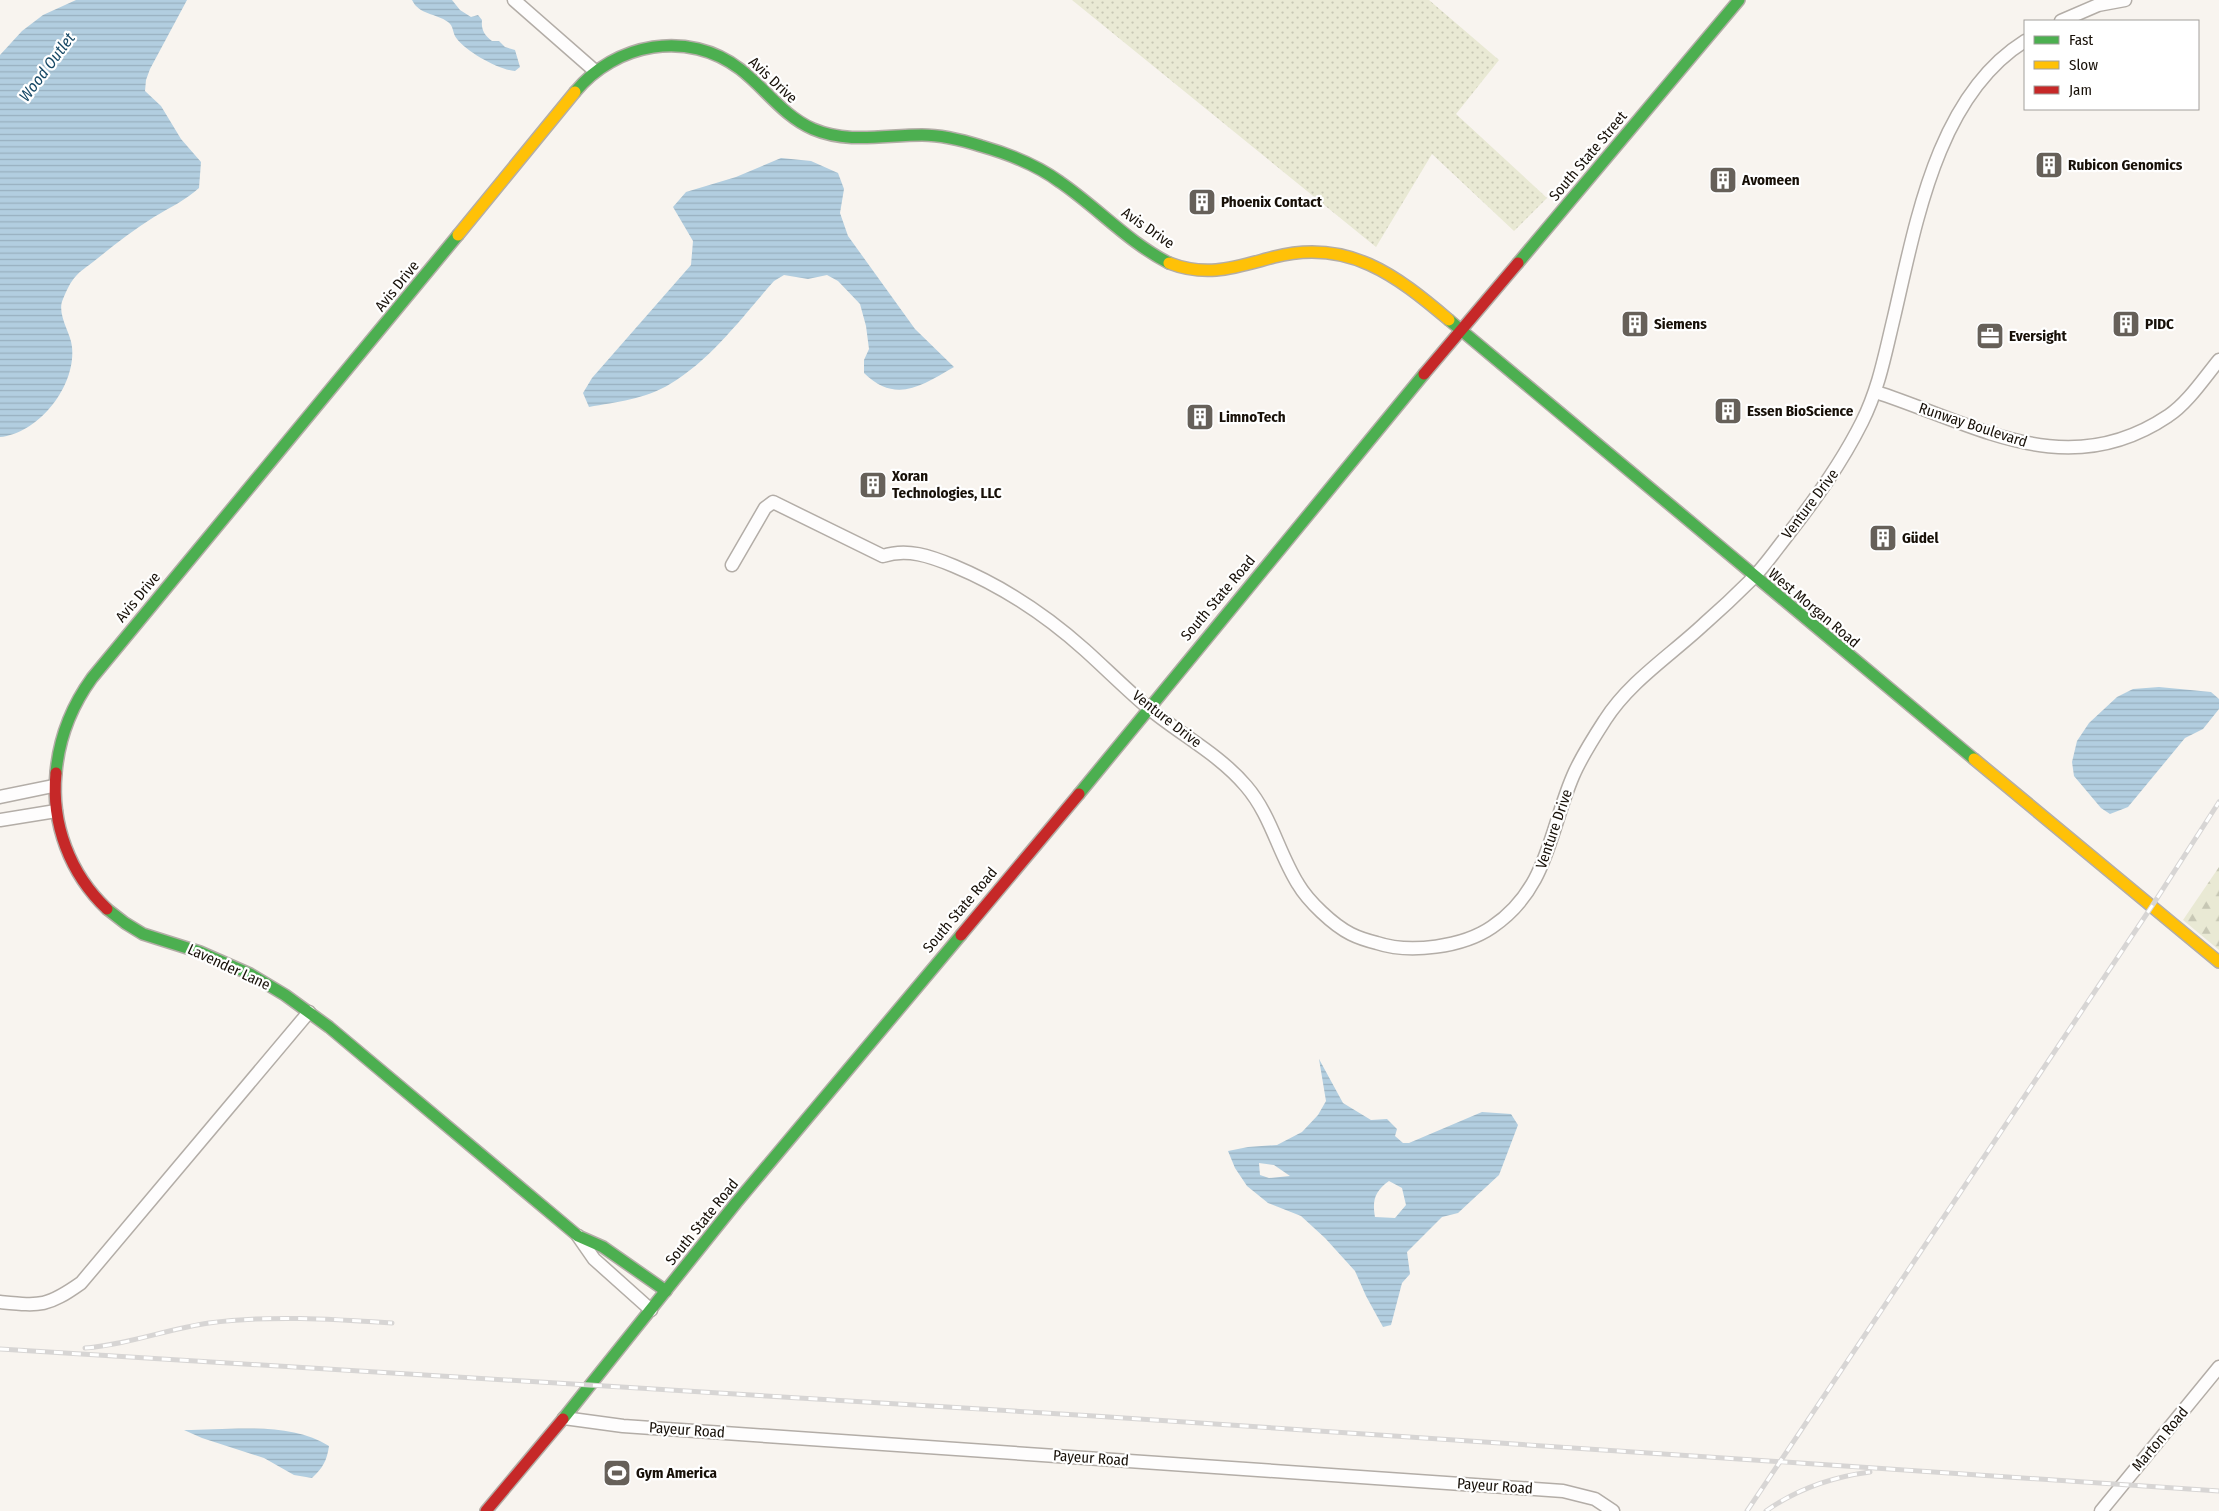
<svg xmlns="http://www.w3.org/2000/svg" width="2219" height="1511" font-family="'Fira Sans Condensed',sans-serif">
  <defs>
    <pattern id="grass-dots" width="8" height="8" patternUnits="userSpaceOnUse" patternTransform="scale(1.25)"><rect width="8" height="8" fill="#e9e9d4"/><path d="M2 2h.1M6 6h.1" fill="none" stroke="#c7c7b4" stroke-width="1.8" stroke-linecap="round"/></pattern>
    <pattern id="forest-firs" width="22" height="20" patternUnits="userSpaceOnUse" patternTransform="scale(1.25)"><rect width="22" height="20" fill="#e9e9d4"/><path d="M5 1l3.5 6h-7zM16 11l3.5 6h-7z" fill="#c7c7b4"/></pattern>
    <pattern id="water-rules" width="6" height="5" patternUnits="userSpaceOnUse" patternTransform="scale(1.25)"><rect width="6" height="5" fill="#b2cee0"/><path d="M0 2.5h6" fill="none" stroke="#98b0bf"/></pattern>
  </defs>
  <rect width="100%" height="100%" fill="#f8f4ef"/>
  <path fill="url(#grass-dots)" d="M1072,0h357l70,60 -43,54 91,84 -33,33 -82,-77 -56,93z"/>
  <path fill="url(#forest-firs)" d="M2219,867v83l-36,-30z"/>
  <g fill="url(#water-rules)" fill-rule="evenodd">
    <path d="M76,0h111l-37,69 -4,11 -1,11 16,15 20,33 20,23 -2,26c-13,12 -30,20 -45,29 -21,13 -41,29 -61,45 -5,4 -13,9 -17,14 -6,6 -10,16 -13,23 -7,15 8,34 9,48 4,39 -33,86 -72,90v-382l22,-24 21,-16z"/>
    <path d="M412,0h40l8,10 11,7 7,-2 4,5c-1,9 2,15 10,21h7l6,6 10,3 5,17 -5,4c-16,-1 -48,-19 -58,-32 -5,-6 -3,-13 -9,-17 -12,-9 -29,-7 -36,-22z"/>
    <path d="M781,158l30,3 27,12 6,16 -4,24 8,23 67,93 39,38c-33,19 -58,37 -90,6v-13l5,-11 -3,-23 -6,-22 -22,-23 -11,-6 -19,4 -24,-4 -10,6c-32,36 -62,78 -104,103 -24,15 -54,18 -81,23l-6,-14 9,-15 99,-113 2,-24 -20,-34 13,-15 50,-15z"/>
    <path d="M2159,687l52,5 8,7v10l-16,20 -18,9 -57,69 -18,7 -9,-6 -27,-32 -2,-14 5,-21 12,-18 28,-26 16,-8z"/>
    <path d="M1319,1059l24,44 28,17 16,-1 10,10 -2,7 8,7h6l73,-31 29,2 7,11 -19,50 -41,38 -16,4 -35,35 3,22 -8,9 -11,42 -8,2 -17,-31 -11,-25 -30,-33 -24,-22 -33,-13 -21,-17 -12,-18 -7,-17 20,-4 29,-2 25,-13 16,-17 8,-14zM1259,1163l15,2 16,11 -21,2 -9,-3zM1389,1181l13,7 4,17 -11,13 -20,-1c-3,-17 0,-26 14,-36z"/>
    <path d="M184,1430c45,0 106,-9 145,16 -2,14 -6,22 -17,32l-18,-3 -30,-17 -62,-20z"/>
  </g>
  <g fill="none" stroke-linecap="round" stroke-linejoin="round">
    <defs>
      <g id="street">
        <path d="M514,0l81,71"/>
        <path d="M2061,21l37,-16 27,-5"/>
        <path d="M1876,392c101,33 191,92 292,24 19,-12 37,-39 51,-56"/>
        <path d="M732,565l33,-57 8,-6 110,54c24,-8 47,0 71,10 48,20 92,49 131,84 20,18 40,38 61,56 33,28 72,47 100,80 25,29 32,66 52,98 10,17 35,41 53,50 8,4 18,7 26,9 33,11 86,4 115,-16 56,-38 57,-95 81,-151 8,-19 21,-39 32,-56 25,-39 66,-65 99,-96 16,-14 32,-29 47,-44 13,-13 24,-29 35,-43 29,-37 55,-73 76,-115 17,-34 23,-68 32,-105 22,-94 43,-221 131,-276"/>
        <path d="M0,797l53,-11"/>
        <path d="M0,820l56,-9"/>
        <path d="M578,1236l16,23 57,51"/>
        <path d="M0,1302c41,4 47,5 81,-19l228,-271"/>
        <path d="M564,1418l59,8 940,65 32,8 18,12"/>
        <path d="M2101,1511l118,-144"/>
      </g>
      <g id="fast">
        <path d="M575,92c40,-49 113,-63 165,-23 25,19 43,47 73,60 35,15 72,6 109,6 20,0 40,5 59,11 28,8 56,19 79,36 38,26 68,60 109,81"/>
        <path d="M1518,263l221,-263"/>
        <path d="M1449,320l525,439"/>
        <path d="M56,773c3,-36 15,-66 36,-95l366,-443"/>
        <path d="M1079,794l345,-420"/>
        <path d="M107,909l18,14 18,11 57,18 50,22 35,21 44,32 249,209 25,11 63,44"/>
        <path d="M563,1419l173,-216 225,-268"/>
      </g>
      <g id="slow">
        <path d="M458,235l117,-143"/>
        <path d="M1169,263c39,15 67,4 105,-6 74,-19 122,18 175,63"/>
        <path d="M1974,759l245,203"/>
      </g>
      <g id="jam">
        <path d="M1424,374l94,-111"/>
        <path d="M56,773c-5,51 14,101 51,136"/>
        <path d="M961,935l118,-141"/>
        <path d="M486,1511l77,-92"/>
      </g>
    </defs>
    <use href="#street" stroke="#b3ada7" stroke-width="15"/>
    <use href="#fast" stroke="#b3ada7" stroke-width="14"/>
    <use href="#slow" stroke="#b3ada7" stroke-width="14"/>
    <use href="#jam" stroke="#b3ada7" stroke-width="14"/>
    <use href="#street" stroke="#fefdfd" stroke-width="12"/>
    <use href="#fast" stroke="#4caf50" stroke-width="11"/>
    <use href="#slow" stroke="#ffc107" stroke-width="11"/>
    <use href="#jam" stroke="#c62828" stroke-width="11"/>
    <defs>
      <g id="rail">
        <path d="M85,1348c42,-3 82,-19 124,-25 61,-8 122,-4 183,0"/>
        <path d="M0,1349l1094,67 1125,75"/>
        <path d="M1747,1511l405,-605 67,-104"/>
        <path d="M1766,1511c31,-22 66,-34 104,-39"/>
      </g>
    </defs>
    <use href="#rail" stroke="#d7d5d4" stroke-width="5"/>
    <use href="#rail" stroke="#fff" stroke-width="3" stroke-dasharray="9" stroke-linecap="butt"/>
  </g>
  <defs>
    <symbol id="building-square" viewBox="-11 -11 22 22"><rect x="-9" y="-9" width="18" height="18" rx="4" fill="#666059" stroke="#fff"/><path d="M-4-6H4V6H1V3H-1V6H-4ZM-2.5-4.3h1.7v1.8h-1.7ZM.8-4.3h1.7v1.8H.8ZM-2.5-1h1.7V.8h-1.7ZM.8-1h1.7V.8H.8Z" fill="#fff"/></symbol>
    <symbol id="office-square" viewBox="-11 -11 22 22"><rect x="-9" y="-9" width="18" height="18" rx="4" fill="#666059" stroke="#fff"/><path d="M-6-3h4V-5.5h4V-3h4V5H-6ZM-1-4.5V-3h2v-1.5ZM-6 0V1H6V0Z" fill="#fff"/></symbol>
    <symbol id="stadium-square" viewBox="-11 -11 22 22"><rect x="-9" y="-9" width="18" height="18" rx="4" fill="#666059" stroke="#fff"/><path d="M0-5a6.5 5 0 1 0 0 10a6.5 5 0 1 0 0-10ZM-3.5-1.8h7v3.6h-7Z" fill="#fff"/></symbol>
  </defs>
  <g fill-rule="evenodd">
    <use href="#building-square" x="2033" y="149" width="32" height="32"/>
    <use href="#building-square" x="1707" y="164" width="32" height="32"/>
    <use href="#building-square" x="1186" y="186" width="32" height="32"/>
    <use href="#building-square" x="1619" y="308" width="32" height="32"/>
    <use href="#building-square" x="2110" y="308" width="32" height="32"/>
    <use href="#office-square" x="1974" y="320" width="32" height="32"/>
    <use href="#building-square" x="1712" y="395" width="32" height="32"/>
    <use href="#building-square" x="1184" y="401" width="32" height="32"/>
    <use href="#building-square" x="857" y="469" width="32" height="32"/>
    <use href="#building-square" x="1867" y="522" width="32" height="32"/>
    <use href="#stadium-square" x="601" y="1457" width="32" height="32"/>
  </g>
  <g text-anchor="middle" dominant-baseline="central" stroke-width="4.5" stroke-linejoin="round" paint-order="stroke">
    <g font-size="15" fill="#171008" stroke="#fff">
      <text transform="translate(773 80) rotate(43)">Avis Drive</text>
      <text transform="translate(1588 156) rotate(-50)">South State Street</text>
      <text transform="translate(1148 228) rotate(35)">Avis Drive</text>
      <text transform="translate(397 286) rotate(-51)">Avis Drive</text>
      <text transform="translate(1973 425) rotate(18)">Runway Boulevard</text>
      <text transform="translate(1810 504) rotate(-53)">Venture Drive</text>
      <text transform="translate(138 597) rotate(-50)">Avis Drive</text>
      <text transform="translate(1218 598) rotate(-50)">South State Road</text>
      <text transform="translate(1814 608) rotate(40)">West Morgan Road</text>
      <text transform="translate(1167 719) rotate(38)">Venture Drive</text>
      <text transform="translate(1554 829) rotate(-71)">Venture Drive</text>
      <text transform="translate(960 910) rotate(-50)">South State Road</text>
      <text transform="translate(229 967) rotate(25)">Lavender Lane</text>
      <text transform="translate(702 1222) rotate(-51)">South State Road</text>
      <text transform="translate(687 1430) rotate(4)">Payeur Road</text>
      <text transform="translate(2160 1439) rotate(-50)">Marton Road</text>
      <text transform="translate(1091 1458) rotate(4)">Payeur Road</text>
      <text transform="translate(1495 1486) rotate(4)">Payeur Road</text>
    </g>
    <g font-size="15" font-weight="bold" fill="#171008" stroke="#fff" text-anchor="start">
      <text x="2068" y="165">Rubicon Genomics</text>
      <text x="1742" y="180">Avomeen</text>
      <text x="1221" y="202">Phoenix Contact</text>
      <text x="1654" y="324">Siemens</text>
      <text x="2145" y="324">PIDC</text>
      <text x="2009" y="336">Eversight</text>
      <text x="1747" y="411">Essen BioScience</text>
      <text x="1219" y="417">LimnoTech</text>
      <text x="892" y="476">Xoran<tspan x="892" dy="17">Technologies, LLC</tspan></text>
      <text x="1902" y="538">Güdel</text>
      <text x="636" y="1473">Gym America</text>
    </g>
    <g font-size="16" font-style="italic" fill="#164865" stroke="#fff">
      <text transform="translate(47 67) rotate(-53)">Wood Outlet</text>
    </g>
  </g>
  <rect x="2024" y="20" width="175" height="90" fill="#ffffff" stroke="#a29f9c"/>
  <rect x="2034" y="36" width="25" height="8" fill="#4caf50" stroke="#a29f9c"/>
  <text x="2069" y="45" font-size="15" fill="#171008">Fast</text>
  <rect x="2034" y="61" width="25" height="8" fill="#ffc107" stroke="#a29f9c"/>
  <text x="2069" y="70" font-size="15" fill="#171008">Slow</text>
  <rect x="2034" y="86" width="25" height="8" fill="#c62828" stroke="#a29f9c"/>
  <text x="2069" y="95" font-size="15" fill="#171008">Jam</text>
</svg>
